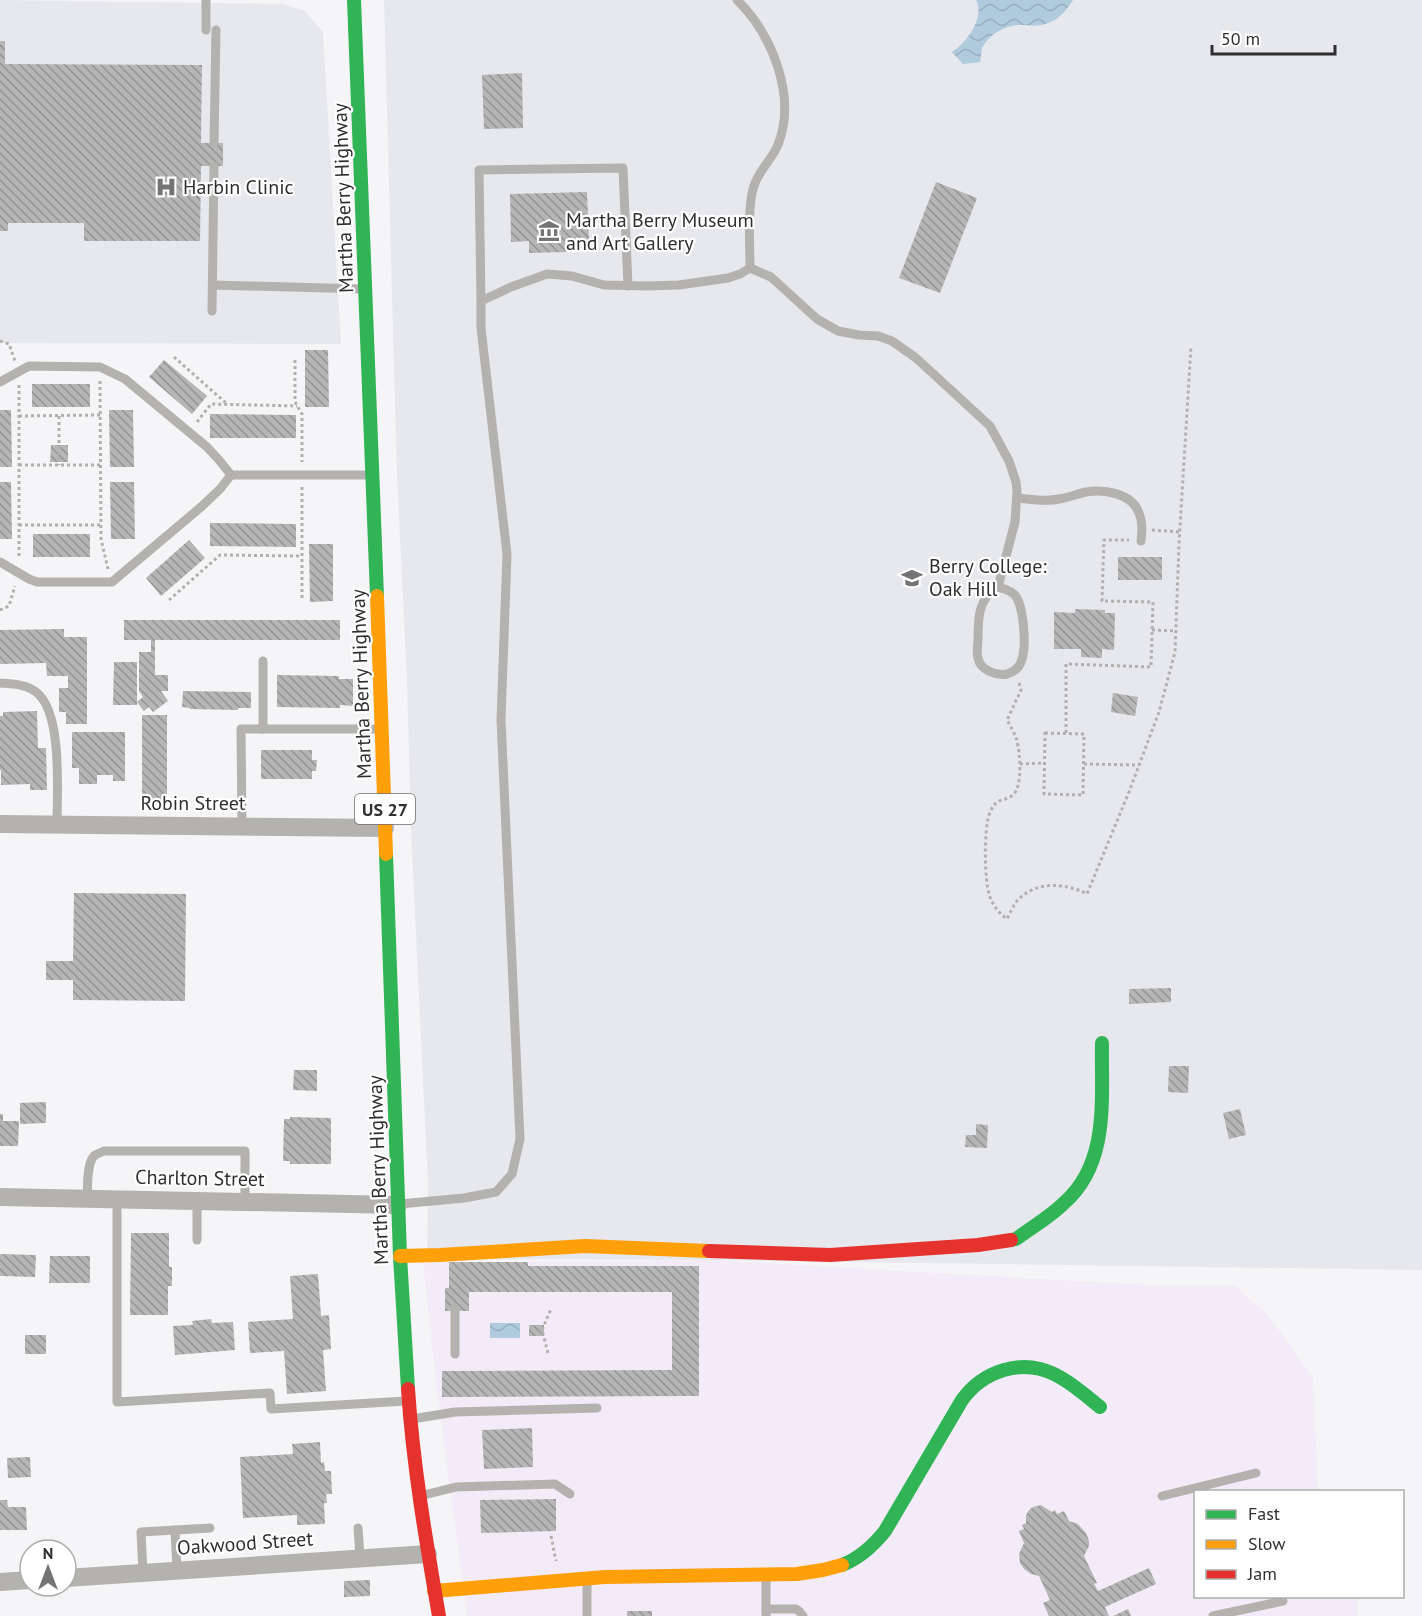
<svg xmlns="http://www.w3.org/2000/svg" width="1422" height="1616" font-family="'PT Sans',sans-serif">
  <defs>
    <pattern id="water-waves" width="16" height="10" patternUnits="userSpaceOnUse" patternTransform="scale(1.5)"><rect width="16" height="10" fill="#afcbdd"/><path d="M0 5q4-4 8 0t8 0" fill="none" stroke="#97afbe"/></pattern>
    <pattern id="building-back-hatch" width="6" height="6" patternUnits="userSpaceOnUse" patternTransform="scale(1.5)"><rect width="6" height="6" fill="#b6b6b7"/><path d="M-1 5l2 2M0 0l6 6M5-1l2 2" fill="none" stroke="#949495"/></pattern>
  </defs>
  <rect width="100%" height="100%" fill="#f5f5f7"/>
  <path fill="#f3ecf8" d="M712,1260l453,26h71l34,32 43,59 5,114 -122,1v104l162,1v19h-891l-30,-224 -14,-129z"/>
  <g fill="#e7e7ee">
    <path d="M0,0l283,4 22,7 18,21 18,312 -341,-1z"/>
    <path d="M384,0h1038v1270l-710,-10 -285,-1 1,-75 -17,-355 -4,-150 -10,-202z"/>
  </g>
  <g fill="url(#water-waves)">
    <path d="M976,0h97c-7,11 -15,21 -28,24 -9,3 -15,1 -24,1 -15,0 -32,9 -39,23 -1,4 -1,10 -2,14l-17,2 -11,-12c15,-9 33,-35 24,-52z"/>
    <rect x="490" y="1323" width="30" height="15"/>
  </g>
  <g fill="url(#building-back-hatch)">
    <path d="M0,41h5v23l197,1 -1,78h22v23h-22l-1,75h-116v-18h-76v8h-8z"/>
    <path d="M522,73l1,55 -39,1 -2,-54z"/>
    <path d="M936,182l41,16 -37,95 -41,-15z"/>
    <path d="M587,192l2,48 -24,1 1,11 -37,1v-12l-18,1 -1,-48z"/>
    <path d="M305,350h23l1,57h-24z"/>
    <path d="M164,360l43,36 -15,18 -43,-37z"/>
    <rect x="32" y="384" width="58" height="23"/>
    <path d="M0,410h11l1,57h-12z"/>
    <path d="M109,410h24l1,57h-24z"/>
    <path d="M210,414l86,1v23h-86z"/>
    <path d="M51,445h17v17h-18z"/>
    <path d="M0,482h11l1,57h-12z"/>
    <path d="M110,482h24l1,57h-24z"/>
    <path d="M210,523l86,1v23l-86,-1z"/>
    <rect x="33" y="534" width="57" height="23"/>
    <path d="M189,540l16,18 -44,38 -15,-18z"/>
    <path d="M309,544h24v57l-23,1z"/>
    <rect x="1118" y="557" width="44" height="23"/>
    <path d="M1075,609l30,1v3h10l-1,37 -12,-1v9l-21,-1v-8h-27v-37l21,1z"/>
    <path d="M124,620h216v20h-185v35h13v16h-7l7,10 -15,11 -4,-5 -5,4 -7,-9 6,-5 -4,-6v-39h12v-12h-27z"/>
    <path d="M64,629v8h23v87h-21v-12h-7v-24h9v-12h-21l-1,-13 -46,1v-34z"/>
    <path d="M114,662h23v43h-24z"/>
    <path d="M277,675l62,1v3h14v27l-13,-1v3l-63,-1z"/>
    <path d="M183,691l68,1v16h-13v2l-48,-1v-1l-8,-1z"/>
    <path d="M1113,693l25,4 -3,19 -24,-4z"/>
    <path d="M37,711l1,37h8l1,42h-17v-6l-29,1v-15h-1v-54h3v-4z"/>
    <rect x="142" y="715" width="25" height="87"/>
    <path d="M72,732h53v49h-12v-6h-16v9h-18v-16h-7z"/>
    <path d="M261,750h51v10h5l-1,11h-4v8h-51z"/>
    <path d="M74,893l112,1 -1,107 -112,-1v-20h-27v-19h27z"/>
    <path d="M1171,988v14l-42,2v-15z"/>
    <path d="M1169,1066h20l-1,27 -20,-1z"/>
    <path d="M294,1070h23v21l-24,-1z"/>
    <path d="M46,1102v21l-26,1v-21z"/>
    <path d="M1240,1109l6,26 -17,4 -6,-26z"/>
    <path d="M0,1114h3v7h16l-1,25h-18z"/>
    <path d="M290,1117l41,1v46h-41v-3h-7l1,-42h6z"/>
    <path d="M976,1124l12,1 -1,23 -22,-1 1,-12h10z"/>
    <path d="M131,1233h38v34h3v19h-4v29h-38z"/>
    <path d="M0,1254l36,1 -1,22 -35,-1z"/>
    <path d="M50,1256h40v27h-41z"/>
    <path d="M449,1262h79v4h171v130l-257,1v-26l230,-1v-78h-203v19h-24v-23h4z"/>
    <path d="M318,1274l3,42 8,-1 2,34 -8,1 3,41 -39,3 -3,-43 -34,2 -2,-31 45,-3 -3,-43z"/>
    <path d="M211,1319l1,4 21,-1 2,28 -60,5 -2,-29 20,-1 -1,-4z"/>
    <rect x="529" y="1325" width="15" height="11"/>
    <rect x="25" y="1335" width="21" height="19"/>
    <path d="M532,1428l1,39 -49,2 -2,-39z"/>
    <path d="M320,1442l1,21 3,-1 1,9h6l1,23h-6l1,9h-3l1,21 -28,1v-10l-54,3 -3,-61 53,-3 -1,-10z"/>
    <path d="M30,1457l1,20 -23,1 -1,-20z"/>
    <path d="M556,1499v32l-75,2 -1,-33z"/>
    <path d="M0,1500h7l1,7h18l1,23h-27z"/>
    <path d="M1041,1505l11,7 3,-2 2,4 7,-3 5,10 9,3 8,9 3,8v5l-5,10 13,27 -3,1 4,7 51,-23 7,16 -51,23 4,9h-60l-6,-13 7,-3 -11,-24 -8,-2 -7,-5 -4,-6 -1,-9 5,-11 -5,-12 5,-2 -2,-4 4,-2v-8l3,-5 4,-3z"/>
    <path d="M370,1580v16l-26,1v-16z"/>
    <path d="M1128,1609l3,7h-18z"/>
    <rect x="627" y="1611" width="25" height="5"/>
  </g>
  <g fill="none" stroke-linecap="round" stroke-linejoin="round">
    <g stroke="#b2b0af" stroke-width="3" stroke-dasharray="3 3" stroke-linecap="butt">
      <path d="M0,341l9,3 6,17"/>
      <path d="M174,357l52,46"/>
      <path d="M295,360v42l7,12v48"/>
      <path d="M100,381l1,158 7,30"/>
      <path d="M19,385v174"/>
      <path d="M19,416l81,-1"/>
      <path d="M59,416v49"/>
      <path d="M197,422l14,-18 86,2"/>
      <path d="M19,465h82"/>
      <path d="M19,525h82"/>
      <path d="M1152,530l28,2"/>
      <path d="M302,598v-111"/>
      <path d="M169,600l51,-45 82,1"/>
      <path d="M0,610l9,-4 6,-20"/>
      <path d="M1152,630l24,1"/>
      <path d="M1019,683l2,7 -14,30c4,7 8,14 10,21 3,12 6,45 -4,54 -11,8 -17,1 -24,20 -5,15 -5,67 1,82 4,10 9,16 17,22 4,-7 7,-16 13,-21 18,-17 46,-15 67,-4l42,-102 30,-80 16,-60 4,-108 12,-198"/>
      <path d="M1045,733l39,1 -1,61 -39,-1z"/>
      <path d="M1066,733v-69l85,3 2,-65 -51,-1 2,-61h25"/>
      <path d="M1020,764l24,-1"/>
      <path d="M1084,764l55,1"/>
      <path d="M548,1353l-6,-23 9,-21"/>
      <path d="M551,1536l5,25"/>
    </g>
    <g stroke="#b4b2ae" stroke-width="9">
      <path d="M206,30v-30"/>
      <path d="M214,143l2,-113"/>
      <path d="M750,268l21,9 46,42 21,12 21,4 19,1 14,5 24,17 74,68 19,35 7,21 1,9 -2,31 -17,65c-20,11 -20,32 -20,52 0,6 -2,13 0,19 2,12 18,18 29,16 6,-2 12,-6 14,-12 6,-14 3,-55 -6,-67 -5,-5 -10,-6 -17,-8"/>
      <path d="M213,285l151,4"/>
      <path d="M481,301l-2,-131 144,-2 5,118"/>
      <path d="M212,311l2,-145"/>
      <path d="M0,382l29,-16 71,1 25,12 82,68 12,13 12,15"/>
      <path d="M231,475h139"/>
      <path d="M1017,498c13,1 29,4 42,1 9,-1 18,-5 27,-7 18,-3 46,1 53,21 4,9 3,18 2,28"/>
      <path d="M0,562l29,17 8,3h75l89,-75 19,-18 11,-14"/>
      <path d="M263,661v68"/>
      <path d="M0,683c12,1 26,1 36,9 27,20 21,101 21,132"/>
      <path d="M242,826l-1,-97h138"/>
      <path d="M87,1199c1,-11 -1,-37 8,-44 0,0 9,-4 9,-4h141v51"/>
      <path d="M117,1199v203l153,-9 1,16 135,-8"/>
      <path d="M197,1201v39"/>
      <path d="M400,1204l64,-6 32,-6 16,-18 8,-35 -19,-419 6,-166 -26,-226v-27l30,-14 36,-13 25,2 32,9 44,1 31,-1 49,-7 12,-4 10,-6c0,-22 -3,-62 4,-82 5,-17 20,-28 25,-44 17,-47 -7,-108 -42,-142"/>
      <path d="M455,1308v46"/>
      <path d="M412,1419l43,-7 142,-4"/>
      <path d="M424,1495l32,-8 99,-3 15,10"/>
      <path d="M1162,1496l94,-23"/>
      <path d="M358,1528l2,29"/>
      <path d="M175,1530l2,40"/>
      <path d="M143,1572l-2,-40 69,-4"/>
      <path d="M766,1609h30l3,2 4,5"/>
      <path d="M587,1616v-36"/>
      <path d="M766,1616v-40"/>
      <path d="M1213,1616l70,-15"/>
    </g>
    <g stroke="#b4b2ae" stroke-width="18">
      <path d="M0,824l385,4"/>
      <path d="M0,1197l398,8"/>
      <path d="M66,1578l362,-24"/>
      <path d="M0,1582l30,-2"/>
    </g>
    <g stroke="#30b455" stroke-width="14">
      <path d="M354,0l23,596"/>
      <path d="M386,854l14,402 8,133"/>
      <path d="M1011,1240l5,-1c16,-12 34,-22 48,-36 46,-40 37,-105 38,-160"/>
      <path d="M842,1565c18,-7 31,-19 43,-34l77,-131c21,-29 59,-42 92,-26 17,8 31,21 46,33"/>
    </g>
    <g stroke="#ff9f0a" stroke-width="14">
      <path d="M377,596l9,258"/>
      <path d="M400,1256l40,-1 145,-9 124,5"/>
      <path d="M434,1591l171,-14 192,-3 26,-4 19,-5"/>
    </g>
    <g stroke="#e5322d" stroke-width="14">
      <path d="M709,1251l121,4 148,-10 33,-5"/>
      <path d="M408,1389c5,76 18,152 31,227"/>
    </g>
  </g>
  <defs>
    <symbol id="hospital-bare" viewBox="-9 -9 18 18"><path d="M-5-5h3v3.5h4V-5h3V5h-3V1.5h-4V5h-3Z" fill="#747476" stroke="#fff" stroke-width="2.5" paint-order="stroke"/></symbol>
    <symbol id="museum-bare" viewBox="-9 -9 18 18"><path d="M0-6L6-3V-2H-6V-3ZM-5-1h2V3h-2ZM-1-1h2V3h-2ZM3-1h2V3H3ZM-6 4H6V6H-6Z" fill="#747476" stroke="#fff" stroke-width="2.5" paint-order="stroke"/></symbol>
    <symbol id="university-bare" viewBox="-9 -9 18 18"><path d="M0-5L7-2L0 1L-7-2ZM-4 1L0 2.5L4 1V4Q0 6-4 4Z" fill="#747476" stroke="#fff" stroke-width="2.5" paint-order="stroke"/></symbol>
  </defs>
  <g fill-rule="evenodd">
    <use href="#hospital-bare" x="151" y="172" width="30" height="30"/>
    <use href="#museum-bare" x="534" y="216" width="30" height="30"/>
    <use href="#university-bare" x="897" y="563" width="30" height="30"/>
  </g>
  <g text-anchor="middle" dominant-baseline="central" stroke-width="4.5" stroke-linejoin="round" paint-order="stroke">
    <rect fill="#fff" stroke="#6d6d6e" stroke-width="1.5" x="355" y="794" width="60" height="30" rx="4.5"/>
    <g font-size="18" font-weight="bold" fill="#2f2f30">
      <text x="385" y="809">US 27</text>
    </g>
    <g font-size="20" fill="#2f2f30" stroke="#fff" text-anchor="start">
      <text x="183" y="187">Harbin Clinic</text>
      <text x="566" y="220">Martha Berry Museum<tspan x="566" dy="23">and Art Gallery</tspan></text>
      <text x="929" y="566">Berry College:<tspan x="929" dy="23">Oak Hill</tspan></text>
    </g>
    <g font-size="20" fill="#2f2f30" stroke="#fff">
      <text transform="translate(343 198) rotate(-92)">Martha Berry Highway</text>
      <text transform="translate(361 684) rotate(-92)">Martha Berry Highway</text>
      <text x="193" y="803">Robin Street</text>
      <text transform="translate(378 1170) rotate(-92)">Martha Berry Highway</text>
      <text transform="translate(200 1178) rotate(1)">Charlton Street</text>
      <text transform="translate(245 1543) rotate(-4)">Oakwood Street</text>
    </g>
  </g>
  <rect x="1194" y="1490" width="210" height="108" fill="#ffffff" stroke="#acacac" stroke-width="1.5"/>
  <rect x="1206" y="1510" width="30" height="9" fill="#30b455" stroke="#acacac" stroke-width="1.5"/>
  <text x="1248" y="1520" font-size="18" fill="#2f2f30">Fast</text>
  <rect x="1206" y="1540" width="30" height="9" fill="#ff9f0a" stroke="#acacac" stroke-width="1.5"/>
  <text x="1248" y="1550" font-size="18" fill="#2f2f30">Slow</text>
  <rect x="1206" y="1570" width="30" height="9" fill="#e5322d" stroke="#acacac" stroke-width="1.5"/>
  <text x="1248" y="1580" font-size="18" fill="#2f2f30">Jam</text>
  <g transform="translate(48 1568)"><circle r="28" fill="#ffffff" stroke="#acacac" stroke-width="1.5"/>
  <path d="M0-4.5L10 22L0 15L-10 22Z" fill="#747476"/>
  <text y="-9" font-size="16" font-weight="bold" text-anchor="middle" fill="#2f2f30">N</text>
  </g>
  <path d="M1212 45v9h123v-9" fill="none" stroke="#2f2f30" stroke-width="3"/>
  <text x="1221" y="45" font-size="18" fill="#2f2f30" stroke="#ffffff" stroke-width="4.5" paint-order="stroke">50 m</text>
</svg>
